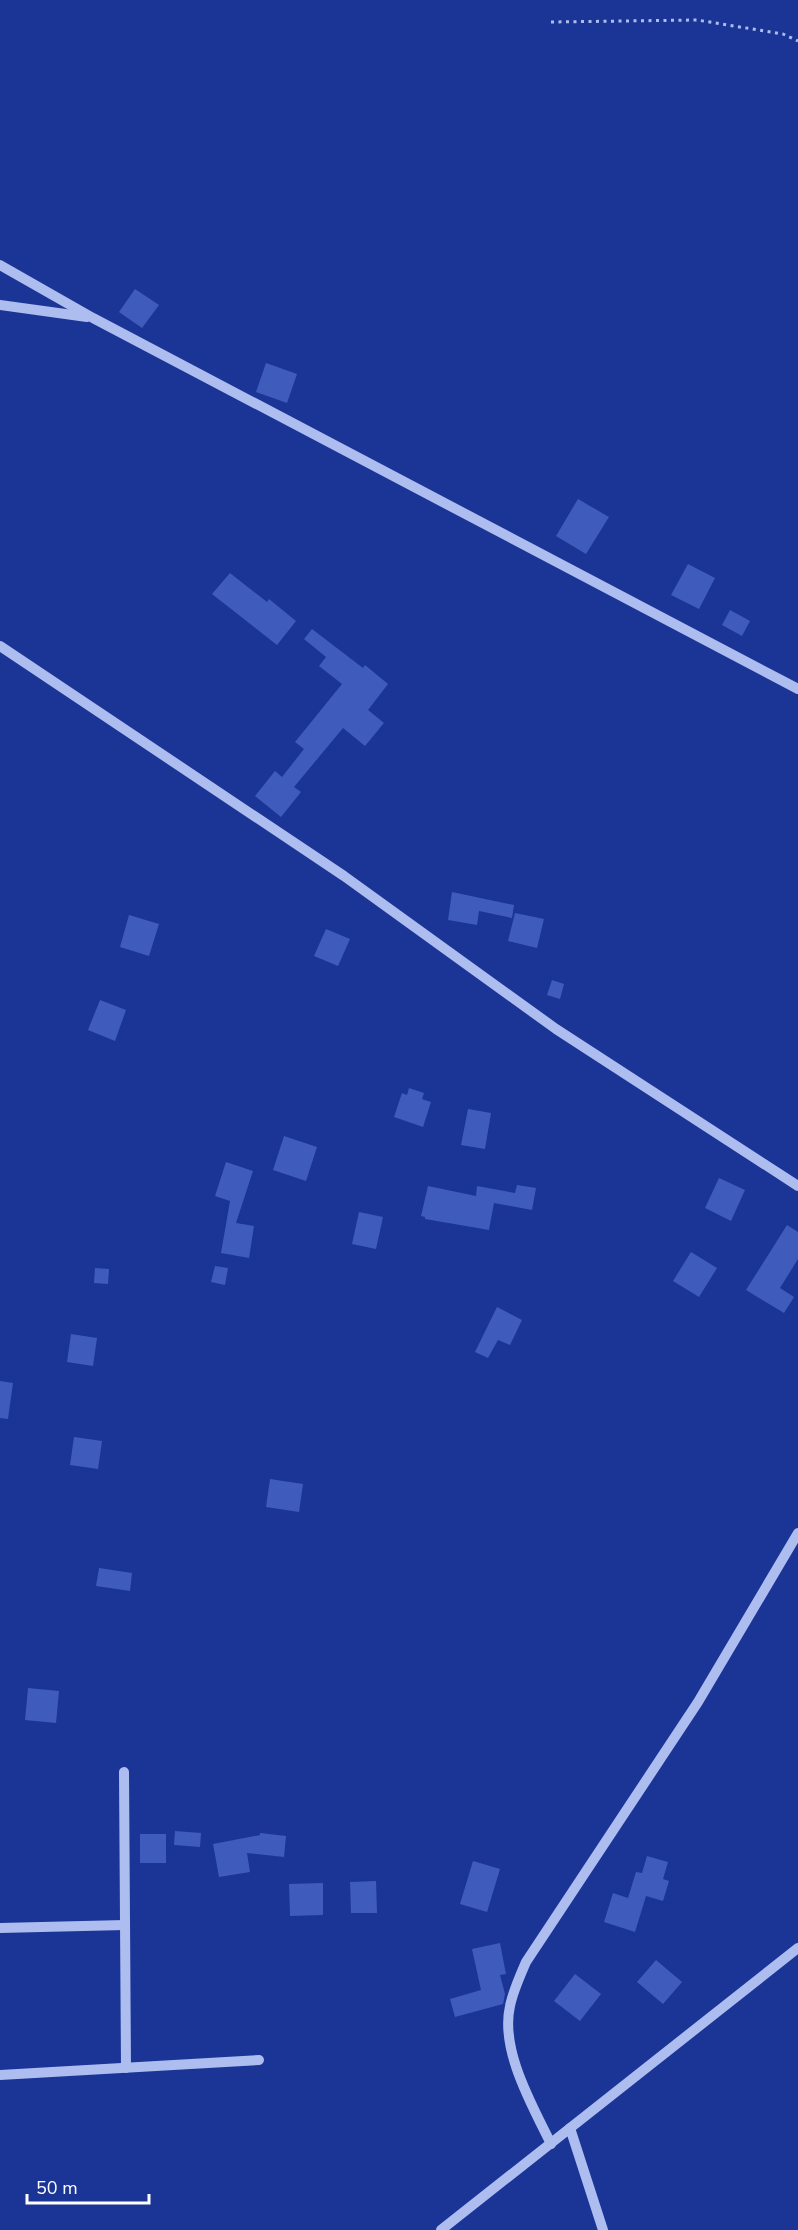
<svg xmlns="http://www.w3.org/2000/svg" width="798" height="2230" font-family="'Nunito Sans',sans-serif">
  <rect width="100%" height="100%" fill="#1b3596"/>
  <g fill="#3f5bbc">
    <path d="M135,289l24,16 -17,23 -23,-16z"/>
    <path d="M266,363l31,11 -10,29 -31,-11z"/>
    <path d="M578,499l31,18 -23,37 -30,-18z"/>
    <path d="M688,564l27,14 -16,31 -28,-14z"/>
    <path d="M230,573l37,29 2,-3 27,22 -19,24 -65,-51z"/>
    <path d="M730,610l20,11 -8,15 -20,-11z"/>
    <path d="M312,629l51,39 2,-3 23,19 -20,26 16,13 -19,23 -22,-18 -49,59 7,5 -20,25 -26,-21 20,-25 7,6 22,-28 -9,-7 47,-58 -23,-18 7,-9 -22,-18z"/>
    <path d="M452,892l62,13 -2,13 -33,-7 -2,14 -29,-5z"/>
    <path d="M515,913l29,6 -7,29 -29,-7z"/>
    <path d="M129,915l30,9 -10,32 -29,-9z"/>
    <path d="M326,929l24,10 -12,27 -24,-10z"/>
    <path d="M552,980l12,4 -4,15 -13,-4z"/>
    <path d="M100,1000l26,10 -11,31 -27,-11z"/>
    <path d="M409,1088l15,5 -2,6 9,3 -8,25 -29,-10 8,-24 5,2z"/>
    <path d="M468,1109l23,4 -6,36 -24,-4z"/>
    <path d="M284,1136l33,11 -11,34 -33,-11z"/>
    <path d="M226,1162l27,9 -17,52 18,3 -5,32 -28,-5 9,-52 -15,-5z"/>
    <path d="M719,1178l26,12 -14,31 -26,-13z"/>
    <path d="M517,1185l19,3 -4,22 -38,-7 -5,27 -64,-11v-2l-4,-1 7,-30 48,10 1,-10 38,7z"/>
    <path d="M359,1212l24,5 -7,32 -24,-5z"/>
    <path d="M787,1225l11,7v27l-18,29 14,9 -10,16 -38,-23z"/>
    <path d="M691,1252l26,16 -18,29 -26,-16z"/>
    <path d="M215,1266l13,2 -3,17 -14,-3z"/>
    <path d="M95,1268l14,1 -1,15 -14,-1z"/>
    <path d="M497,1307l25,13 -12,25 -12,-5 -10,18 -13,-6z"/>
    <path d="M71,1334l26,4 -4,28 -26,-4z"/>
    <path d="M0,1381l13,2 -5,36 -8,-1z"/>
    <path d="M74,1437l28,4 -4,28 -28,-4z"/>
    <path d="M270,1479l33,5 -4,28 -33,-5z"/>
    <path d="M99,1568l33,5 -2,18 -34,-5z"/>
    <path d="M28,1688l31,3 -3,32 -31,-3z"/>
    <path d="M175,1831l26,2 -1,14 -26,-2z"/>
    <path d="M260,1833l26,3 -2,21 -37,-4 3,19 -31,5 -6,-33 47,-9z"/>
    <rect x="140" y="1834" width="26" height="29"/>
    <path d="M647,1856l21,6 -5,17 6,2 -6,20 -17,-5 -11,36 -31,-10 9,-29 15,5 8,-26 6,1z"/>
    <path d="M473,1861l27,8 -13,43 -27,-8z"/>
    <path d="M376,1881l1,32h-26l-1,-31z"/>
    <path d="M323,1883v32l-33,1 -1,-32z"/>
    <path d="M500,1943l6,31 -6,1 5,19 -2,10 -48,13 -5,-18 31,-9 -9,-41z"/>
    <path d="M656,1960l26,22 -19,22 -26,-22z"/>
    <path d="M575,1974l26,20 -21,27 -26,-20z"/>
  </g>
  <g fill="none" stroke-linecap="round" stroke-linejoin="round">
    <path stroke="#aebdf0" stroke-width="3" stroke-dasharray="3 4.5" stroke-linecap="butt" d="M551,22l146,-2 86,14 15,7"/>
    <g stroke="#aebdf0" stroke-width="10">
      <path d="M0,265l93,53 705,371"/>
      <path d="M0,305l87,12"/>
      <path d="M0,646l344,230 212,153 242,157"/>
      <path d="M124,1772l2,296"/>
      <path d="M0,1928l125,-3"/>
      <path d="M0,2075l259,-15"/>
      <path d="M570,2128l33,102"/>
      <path d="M551,2144c-19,-39 -51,-94 -41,-138 3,-15 10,-30 16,-44l172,-260 100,-169"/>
      <path d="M441,2230l357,-282"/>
    </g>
  </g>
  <path d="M27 2194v9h122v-9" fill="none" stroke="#ffffff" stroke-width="3"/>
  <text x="36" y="2194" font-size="18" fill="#ffffff" stroke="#1b3596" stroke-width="4.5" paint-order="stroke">50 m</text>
</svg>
